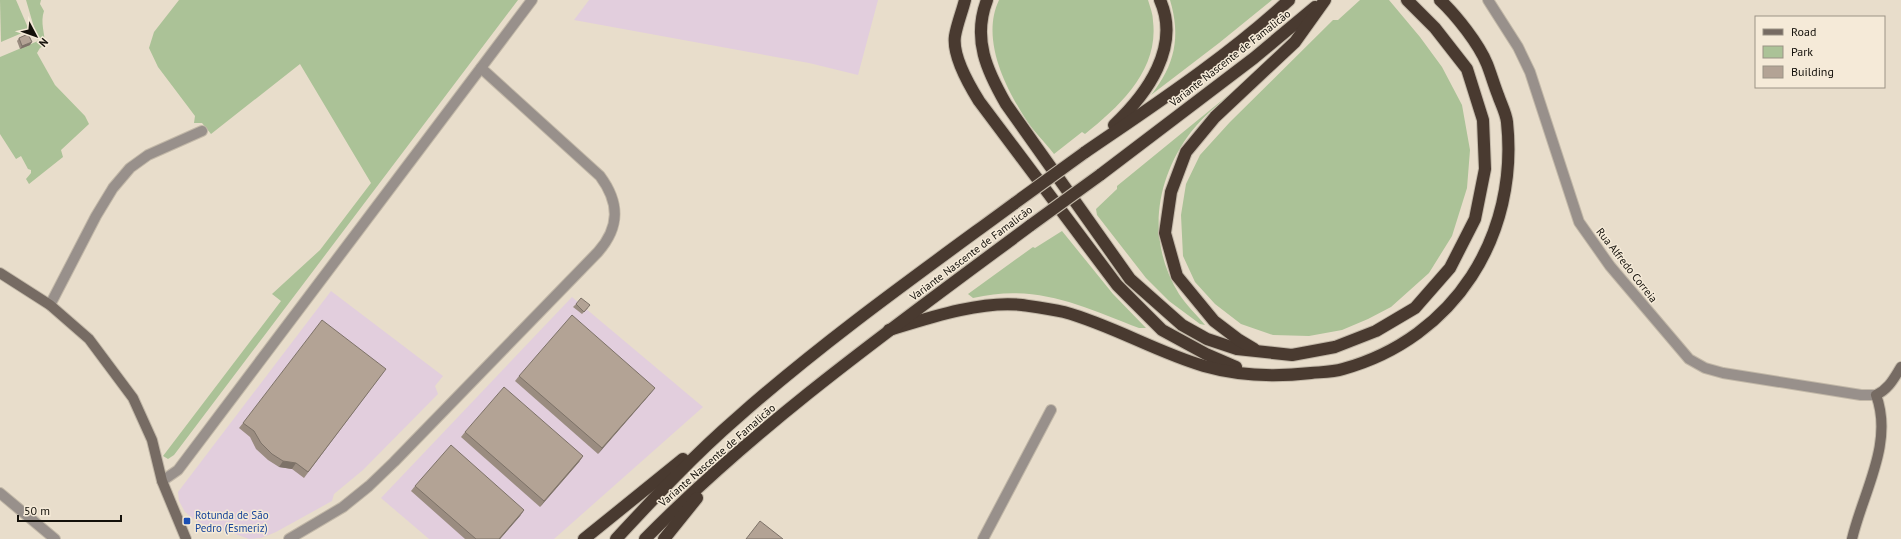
<svg xmlns="http://www.w3.org/2000/svg" width="1901" height="539" font-family="'PT Sans',sans-serif">
  <rect width="100%" height="100%" fill="#e8ddcb"/>
  <g fill="#e2cedd">
    <path d="M589,0h289l-20,75 -49,-12 -235,-43z"/>
    <path d="M331,291l112,85 -8,10 3,8 -75,76 -29,24 -2,7 -56,31 -15,6 -12,1 -22,-8 -17,-3 -15,-8 -10,-8 -6,-11 -1,-9z"/>
    <path d="M572,297l131,110 -149,132h-125l-48,-41z"/>
  </g>
  <g fill="#abc297">
    <path d="M0,0h16l13,30 -28,12z"/>
    <path d="M26,0h15l-1,4 4,7c-4,11 1,23 1,34l-5,3 -3,5 18,32 30,31 4,8 -28,26 2,7 -34,27 -3,-5 5,-6v-3l-3,-1 -7,-13 -5,3 -16,-25v-77l38,-16z"/>
    <path d="M179,0h339l-344,455 -6,4 -5,-3 118,-155 -9,-7 48,-44 51,-67 -71,-119 -89,70 -9,-11h-8l1,-7 -37,-49 -9,-19 5,-16z"/>
    <path d="M999,0h149c2,7 5,14 5,21 6,49 -33,85 -68,113l-3,-2 -28,22c-9,-12 -21,-23 -29,-36 -21,-33 -44,-80 -26,-118z"/>
    <path d="M1170,0h102l-53,43 -68,52c24,-30 30,-58 19,-95z"/>
    <path d="M1360,0h29l31,37 22,30 20,38 8,45 -3,38 -15,48 -23,37 -38,34 -23,12 -26,11 -33,6 -36,-1 -32,-11 -26,-20 -20,-22 -12,-26 -2,-41 5,-31 14,-29 30,-33 103,-102h5z"/>
    <path d="M1242,84c-17,15 -37,30 -51,48 -37,49 -44,110 -12,162 7,11 18,21 26,31l-5,-1 -31,-23 -23,-23 -49,-63 -1,-6 21,-20v-3z"/>
    <path d="M1062,231l51,63 33,34h-7c-57,-22 -103,-45 -166,-30l-5,-4 65,-47 2,1z"/>
  </g>
  <g fill="none" stroke-linecap="round" stroke-linejoin="round">
    <defs>
      <g id="street">
        <path d="M1488,0l30,47 12,25 49,150 31,44 79,93 16,9 18,5 138,22h15"/>
        <path d="M50,305l46,-89 17,-28 17,-20 18,-13 54,-24"/>
        <path d="M162,481l16,-11 354,-470"/>
        <path d="M0,493l55,46"/>
        <path d="M289,539l54,-32 26,-21 25,-24 204,-210c22,-25 22,-49 2,-76l-119,-108"/>
        <path d="M983,539l68,-129"/>
      </g>
      <g id="secondary">
        <path d="M0,273l50,32 39,34 44,59 19,42 10,41 24,58"/>
        <path d="M1852,539c11,-47 42,-96 24,-144 13,-6 18,-17 25,-28"/>
      </g>
      <g id="highway">
        <path d="M965,0c-3,12 -8,24 -10,36 -3,20 14,49 24,65l138,184 45,45 44,24 30,13"/>
        <path d="M987,0c-15,39 0,71 19,104l124,175 52,46 25,14 30,10 55,6 43,-8 41,-16 39,-23 35,-40 25,-49 10,-50 -2,-49 -16,-51 -32,-41 -28,-28"/>
        <path d="M1114,125c33,-31 67,-78 46,-125"/>
        <path d="M1084,153c70,-48 142,-95 205,-153"/>
        <path d="M1100,175l154,-117 61,-51"/>
        <path d="M889,330c39,-12 93,-30 133,-25 14,2 29,4 42,7 48,13 92,40 140,54 35,10 71,11 107,7 11,-1 22,-1 32,-4 112,-31 176,-134 164,-247 -1,-9 -6,-18 -9,-27 -4,-10 -7,-21 -11,-31 -8,-20 -31,-49 -47,-64"/>
        <path d="M1254,349l-15,-9 -25,-19 -37,-45 -12,-43 6,-41 15,-40 29,-35 80,-75 30,-42"/>
        <path d="M584,539l99,-80"/>
        <path d="M616,539c39,-42 78,-84 122,-122 87,-77 183,-145 277,-214"/>
        <path d="M645,539c116,-118 253,-215 386,-314"/>
        <path d="M664,539l33,-41"/>
      </g>
    </defs>
    <use href="#street" stroke="#c2b8a8" stroke-width="12"/>
    <use href="#secondary" stroke="#c2b8a8" stroke-width="12"/>
    <use href="#highway" stroke="#c2b8a8" stroke-width="14"/>
    <use href="#street" stroke="#98908b" stroke-width="10"/>
    <use href="#secondary" stroke="#766b63" stroke-width="10"/>
    <use href="#highway" stroke="#493a30" stroke-width="12"/>
    <defs>
      <g id="highway-bridge">
        <path d="M1015,203l69,-50"/>
        <path d="M1031,225l69,-50"/>
      </g>
    </defs>
    <use href="#highway-bridge" stroke="#c2b8a8" stroke-width="14" stroke-linecap="butt"/>
    <use href="#highway-bridge" stroke="#493a30" stroke-width="12"/>
  </g>
  <g fill="#9a8c80">
    <path d="M19,38l11,7 -10,4 -3,-8z"/>
    <path d="M576,304l12,4 -6,6 -9,-7z"/>
    <path d="M382,374l-78,104 -12,-9 -13,-2 -11,-7 -12,-11 -6,-12 -11,-9 4,-5z"/>
    <path d="M519,376l132,17 -53,61 -83,-73z"/>
    <path d="M465,432l118,24 -4,6 -39,45 -79,-70z"/>
    <path d="M415,486l109,24 -4,6 -20,23h-35l-54,-48z"/>
  </g>
  <g fill="#7d7268">
    <path d="M32,42l-2,3 -10,4 2,-3z"/>
    <path d="M655,388l-4,5 -53,61 4,-6z"/>
    <path d="M583,456l-4,6 -39,45 4,-6z"/>
    <path d="M283,461l13,2 -4,6 -13,-2z"/>
    <path d="M524,510l-4,6 -20,23h-1z"/>
  </g>
  <g fill="#b3a395" stroke="#7d7268">
    <path d="M28,34l4,8 -10,4 -3,-8z"/>
    <path d="M581,298l9,7 -6,7 -8,-8z"/>
    <path d="M572,315l83,73 -53,60 -83,-72z"/>
    <path d="M322,320l64,49 -78,103 -12,-9 -13,-2 -11,-7 -11,-11 -7,-12 -11,-8z"/>
    <path d="M504,387l79,69 -39,45 -79,-69z"/>
    <path d="M451,445l73,65 -25,29h-23l-61,-53z"/>
    <path d="M760,521l23,18h-37z"/>
  </g>
  <rect fill="#1a4fb4" stroke="#f5ead8" stroke-width="1.5" x="183" y="517" width="8" height="8" rx="2"/>
  <g text-anchor="middle" dominant-baseline="central" stroke-width="3" stroke-linejoin="round" paint-order="stroke">
    <g font-size="11" fill="#13100a" stroke="#f5ead8">
      <text transform="translate(1230 58) rotate(-38)">Variante Nascente de Famalicão</text>
      <text transform="translate(971 253) rotate(-37)">Variante Nascente de Famalicão</text>
      <text transform="translate(1627 265) rotate(52)">Rua Alfredo Correia</text>
      <text transform="translate(717 455) rotate(-41)">Variante Nascente de Famalicão</text>
    </g>
    <g font-size="11" fill="#164399" stroke="#f5ead8" text-anchor="start">
      <text x="195" y="515">Rotunda de São<tspan x="195" dy="13">Pedro (Esmeriz)</tspan></text>
    </g>
  </g>
  <rect x="1755" y="16" width="130" height="72" fill="#f5ead8" stroke="#9b9386"/>
  <rect x="1763" y="29" width="20" height="6" fill="#766b63" stroke="#9b9386"/>
  <text x="1791" y="36" font-size="12" fill="#13100a">Road</text>
  <rect x="1763" y="46" width="20" height="12" fill="#abc297" stroke="#9b9386"/>
  <text x="1791" y="56" font-size="12" fill="#13100a">Park</text>
  <rect x="1763" y="66" width="20" height="12" fill="#b3a395" stroke="#9b9386"/>
  <text x="1791" y="76" font-size="12" fill="#13100a">Building</text>
  <g transform="translate(36 36) rotate(131)" stroke="#f5ead8" stroke-width="3" paint-order="stroke">
  <path d="M0-3L7 15L0 10L-7 15Z" fill="#13100a"/>
  <text y="-6" font-size="11" font-weight="bold" text-anchor="middle" fill="#13100a">N</text>
  </g>
  <path d="M18 515v6h103v-6" fill="none" stroke="#13100a" stroke-width="2"/>
  <text x="24" y="515" font-size="12" fill="#13100a" stroke="#f5ead8" stroke-width="3" paint-order="stroke">50 m</text>
</svg>
